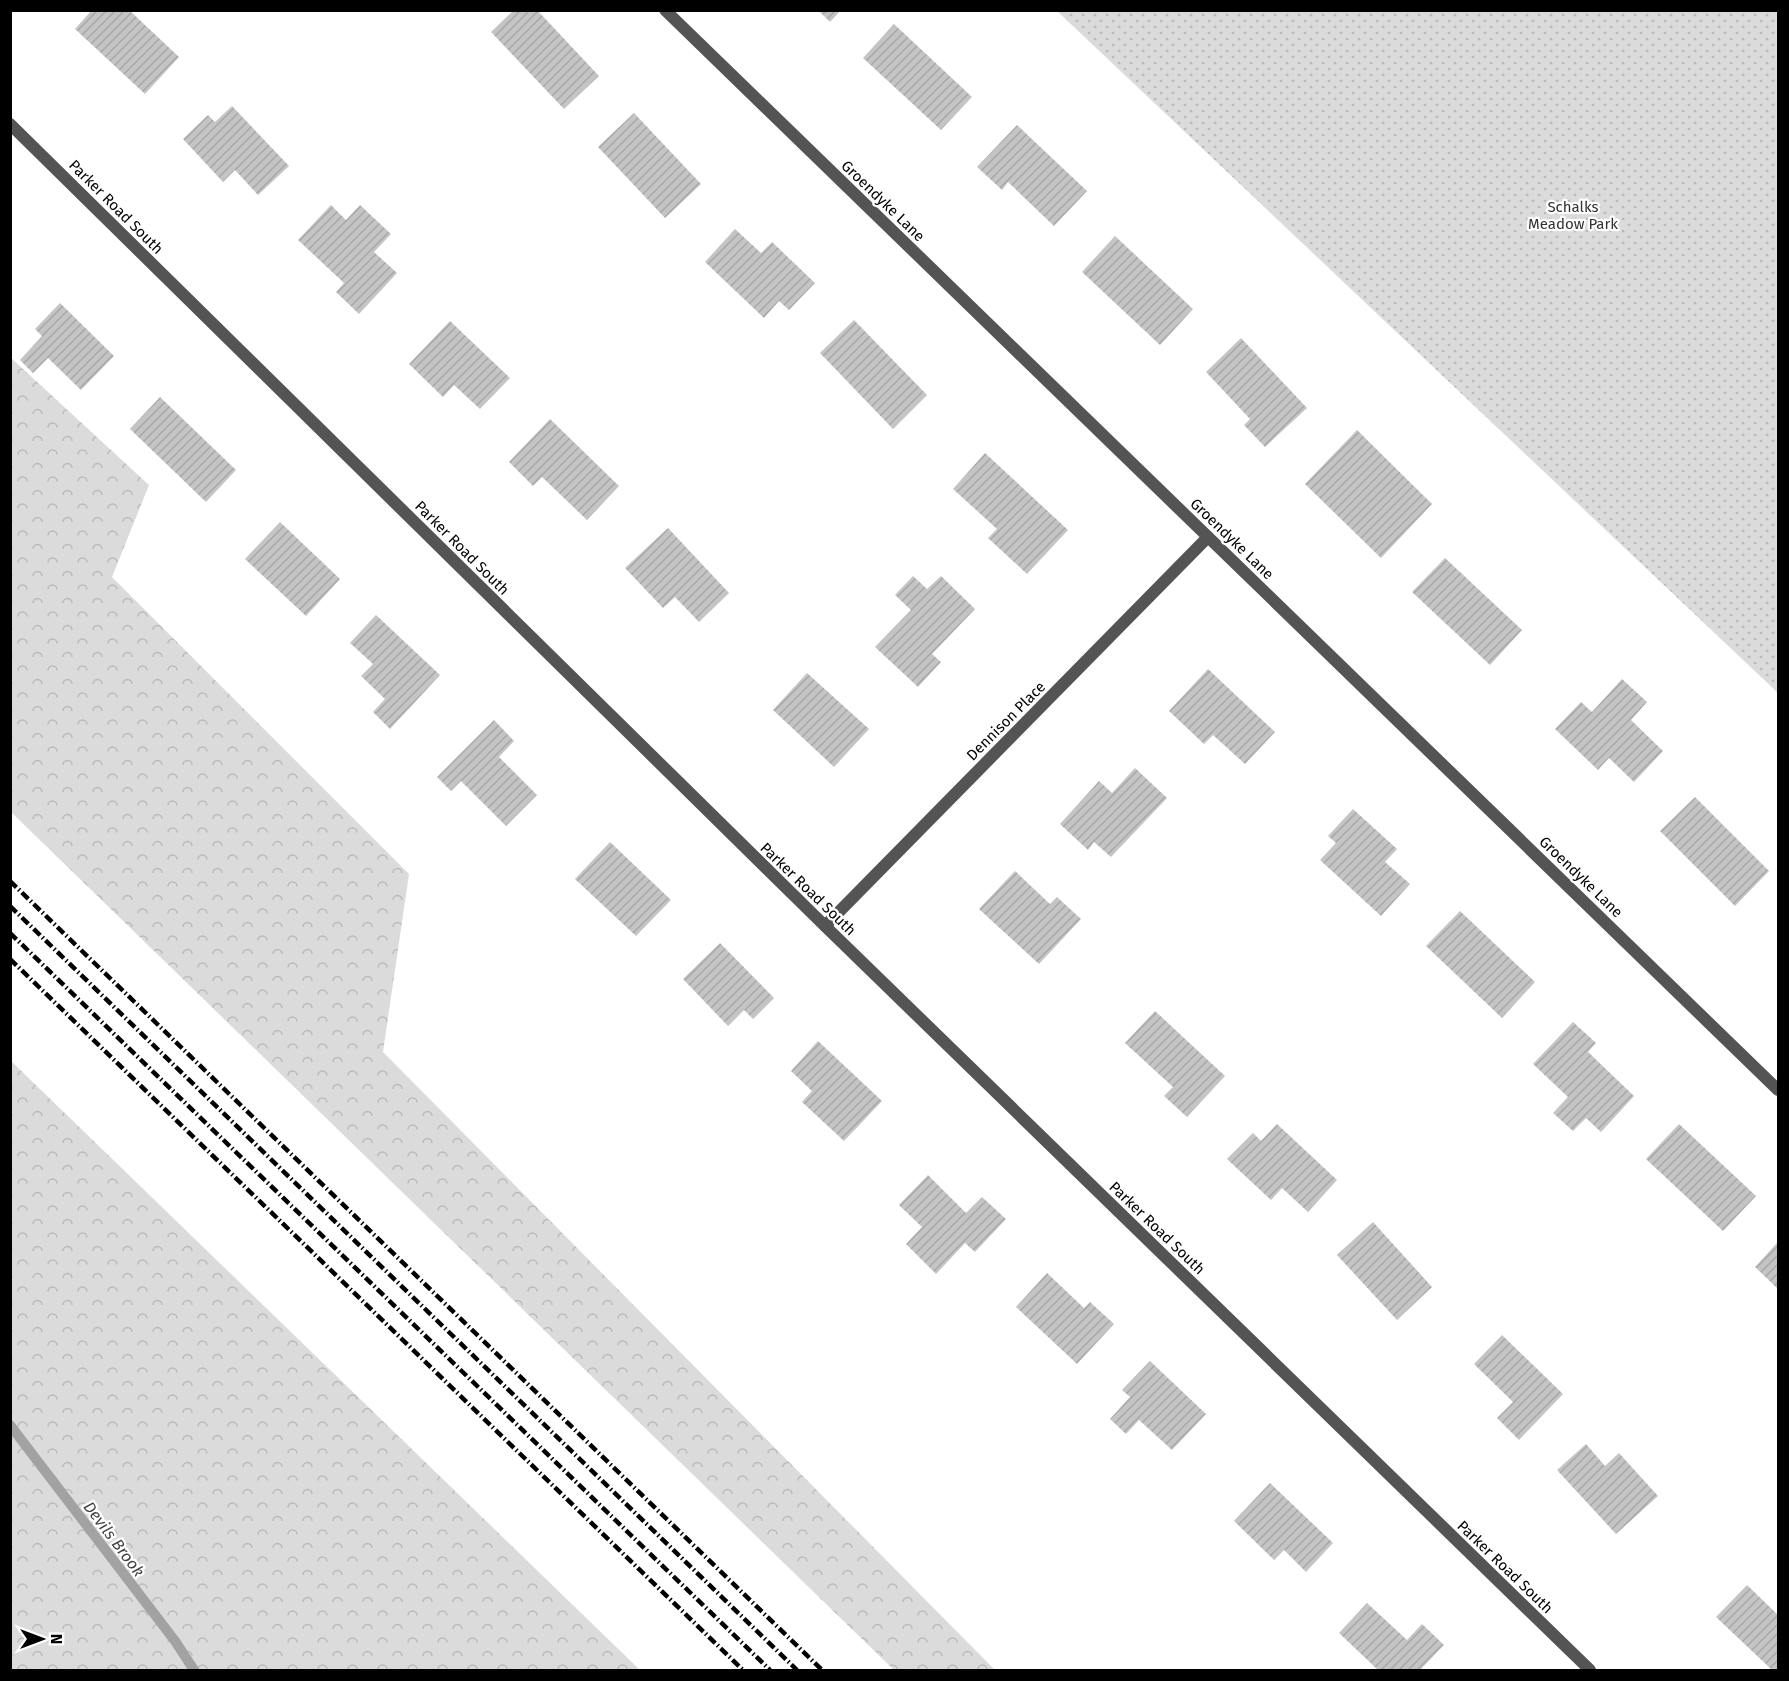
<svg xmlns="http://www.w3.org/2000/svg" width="1789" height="1681" font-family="'Fira Sans',sans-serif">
  <defs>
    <pattern id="forest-crowns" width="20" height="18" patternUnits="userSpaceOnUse" patternTransform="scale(1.5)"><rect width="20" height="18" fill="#dbdbdb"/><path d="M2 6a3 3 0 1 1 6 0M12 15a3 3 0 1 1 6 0" fill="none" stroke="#bababa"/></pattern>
    <pattern id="park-dots" width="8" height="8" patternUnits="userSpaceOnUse" patternTransform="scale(1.5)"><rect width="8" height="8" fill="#dbdbdb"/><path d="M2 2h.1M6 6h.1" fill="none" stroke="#bababa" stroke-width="1.8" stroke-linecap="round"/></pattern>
    <pattern id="building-hatch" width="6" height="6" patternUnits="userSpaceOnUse" patternTransform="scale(1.5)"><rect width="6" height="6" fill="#c4c4c4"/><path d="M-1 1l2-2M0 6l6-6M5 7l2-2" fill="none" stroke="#a7a7a7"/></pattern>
  </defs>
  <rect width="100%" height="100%" fill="#fff"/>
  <g fill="url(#forest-crowns)">
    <path d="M10,357l139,128 -37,92 297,297 -26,178 612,618h-101l-883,-858z"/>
    <path d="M10,1060l630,610h-629z"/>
  </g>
  <path fill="url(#park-dots)" d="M1057,11h721v682z"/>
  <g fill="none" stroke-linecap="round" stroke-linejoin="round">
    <path stroke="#a2a2a2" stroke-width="10" d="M10,1425l165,216 19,29"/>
  </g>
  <g fill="url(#building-hatch)">
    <path d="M92,10h37l50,47 -34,37 -70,-65z"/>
    <path d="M514,10h23l62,66 -35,33 -73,-77z"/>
    <path d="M818,10h23l-11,12z"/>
    <path d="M894,24l78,73 -31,33 -78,-72z"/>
    <path d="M232,106l57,60 -31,29 -23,-25 -12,12 -40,-43 25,-24 7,7z"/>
    <path d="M634,113l67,71 -36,34 -67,-71z"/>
    <path d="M1017,125l70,66 -33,35 -46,-44 -6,8 -25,-23z"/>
    <path d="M331,205l15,15 14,-15 31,29 -17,18 23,21 -38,41 -23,-22 8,-9 -46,-43z"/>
    <path d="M735,229l26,24 11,-11 43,41 -26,27 -10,-9 -15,17 -59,-56z"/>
    <path d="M1115,236l78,73 -33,36 -78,-73z"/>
    <path d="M60,303l54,53 -33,34 -33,-32 -15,15 -13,-13 22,-24 -7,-7z"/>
    <path d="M854,320l73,75 -34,34 -73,-76z"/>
    <path d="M450,321l60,57 -30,31 -26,-24 -11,12 -34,-33z"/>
    <path d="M1241,338l66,70 -42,39 -21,-22 6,-6 -44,-47z"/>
    <path d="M160,397l76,73 -30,32 -76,-73z"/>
    <path d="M550,419l69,67 -32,34 -45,-43 -9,9 -24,-24z"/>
    <path d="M1357,430l75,74 -51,54 -76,-74z"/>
    <path d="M985,453l83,77 -41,44 -39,-36 9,-9 -44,-40z"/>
    <path d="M280,522l60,57 -34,37 -61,-57z"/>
    <path d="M668,528l61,65 -30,29 -24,-25 -12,11 -38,-40z"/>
    <path d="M1445,558l77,72 -32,35 -78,-73z"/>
    <path d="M913,576l14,13 14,-13 34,33 -43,45 9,8 -23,25 -43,-40 36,-37 -16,-15z"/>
    <path d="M376,615l64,60 -50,54 -17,-17 12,-13 -24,-23 12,-12 -23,-21z"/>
    <path d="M1208,669l67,63 -30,32 -32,-29 -9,9 -35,-33z"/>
    <path d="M807,673l62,56 -35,38 -61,-57z"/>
    <path d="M1622,679l25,23 -16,18 32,31 -29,31 -25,-24 -11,12 -43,-41 26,-27 11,10z"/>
    <path d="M494,720l20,21 -15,16 38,38 -31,31 -45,-45 -10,10 -14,-14z"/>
    <path d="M1135,768l32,30 -56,59 -17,-15 -6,8 -28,-26 39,-43 13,12z"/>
    <path d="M1695,797l74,74 -34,35 -75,-75z"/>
    <path d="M1353,809l44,40 -12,13 25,22 -29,32 -61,-56 16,-17 -8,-7z"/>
    <path d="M610,842l61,58 -35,36 -61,-57z"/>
    <path d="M1015,871l35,33 7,-7 24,22 -42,45 -60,-55z"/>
    <path d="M1460,911l75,71 -33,36 -76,-72z"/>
    <path d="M720,943l54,55 -21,21 -9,-9 -16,16 -45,-47z"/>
    <path d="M1155,1011l70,65 -38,41 -23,-21 9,-9 -48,-44z"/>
    <path d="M1573,1022l23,21 -8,9 46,44 -33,36 -15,-14 -13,13 -20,-18 15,-16 -35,-33z"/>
    <path d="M818,1041l64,60 -38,40 -42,-39 10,-11 -21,-20z"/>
    <path d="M1277,1124l60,56 -29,32 -26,-24 -11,12 -44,-41 26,-26 8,8z"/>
    <path d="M1679,1124l77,72 -33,35 -77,-72z"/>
    <path d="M928,1175l38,38 16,-16 24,22 -31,33 -10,-9 -29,31 -30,-30 16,-17 -23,-22z"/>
    <path d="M1373,1222l59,65 -35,33 -60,-65z"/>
    <path d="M1778,1242v47l-23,-22z"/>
    <path d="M1047,1273l37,35 6,-6 24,22 -37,40 -61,-57z"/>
    <path d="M1502,1335l61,59 -44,46 -22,-22 16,-16 -39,-38z"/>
    <path d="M1150,1361l56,53 -34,36 -33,-30 -13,14 -16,-15 20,-22 -8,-7z"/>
    <path d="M1586,1444l19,22 14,-13 39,43 -42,38 -59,-64z"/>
    <path d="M1270,1483l63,60 -27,29 -22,-22 -10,10 -40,-39z"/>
    <path d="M1747,1585l31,30v55h-6l-56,-53z"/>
    <path d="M1367,1603l40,37 15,-16 22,21 -24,25h-42l-39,-37z"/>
  </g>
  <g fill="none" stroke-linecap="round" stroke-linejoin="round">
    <g stroke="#545454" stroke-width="12">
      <path d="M665,10l1113,1080"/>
      <path d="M10,124l815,802 765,744"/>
      <path d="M825,926l383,-389"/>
    </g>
    <g stroke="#000" stroke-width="4.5" stroke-dasharray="9 3 1.5 3" stroke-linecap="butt">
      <path d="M10,881l812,789"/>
      <path d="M10,906l787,764"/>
      <path d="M10,933l760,737"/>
      <path d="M10,959l733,711"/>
    </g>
  </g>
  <g text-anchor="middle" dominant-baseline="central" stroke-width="4.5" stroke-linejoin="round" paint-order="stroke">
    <g font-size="15" fill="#000" stroke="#fff">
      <text transform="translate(883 201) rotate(44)">Groendyke Lane</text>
      <text transform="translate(116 207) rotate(45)">Parker Road South</text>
      <text transform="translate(1232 539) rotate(44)">Groendyke Lane</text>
      <text transform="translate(462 548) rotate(45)">Parker Road South</text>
      <text transform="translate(1006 721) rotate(-45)">Dennison Place</text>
      <text transform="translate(1581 877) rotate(44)">Groendyke Lane</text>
      <text transform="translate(808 889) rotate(44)">Parker Road South</text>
      <text transform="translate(1157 1228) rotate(44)">Parker Road South</text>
      <text transform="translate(1505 1567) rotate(44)">Parker Road South</text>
    </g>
    <g font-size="15" fill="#323232" stroke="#fff">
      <text x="1573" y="207">Schalks<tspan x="1573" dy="17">Meadow Park</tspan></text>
    </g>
    <g font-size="16" font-style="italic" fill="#434343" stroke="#fff">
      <text transform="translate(114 1539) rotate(53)">Devils Brook</text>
    </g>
  </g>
  <rect width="1789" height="1681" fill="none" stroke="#000000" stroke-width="24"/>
  <g transform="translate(42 1639) rotate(90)" stroke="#ffffff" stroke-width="4.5" paint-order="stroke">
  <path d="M0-4.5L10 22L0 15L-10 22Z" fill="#000000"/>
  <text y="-9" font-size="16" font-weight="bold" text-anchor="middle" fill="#000000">N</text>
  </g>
</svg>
